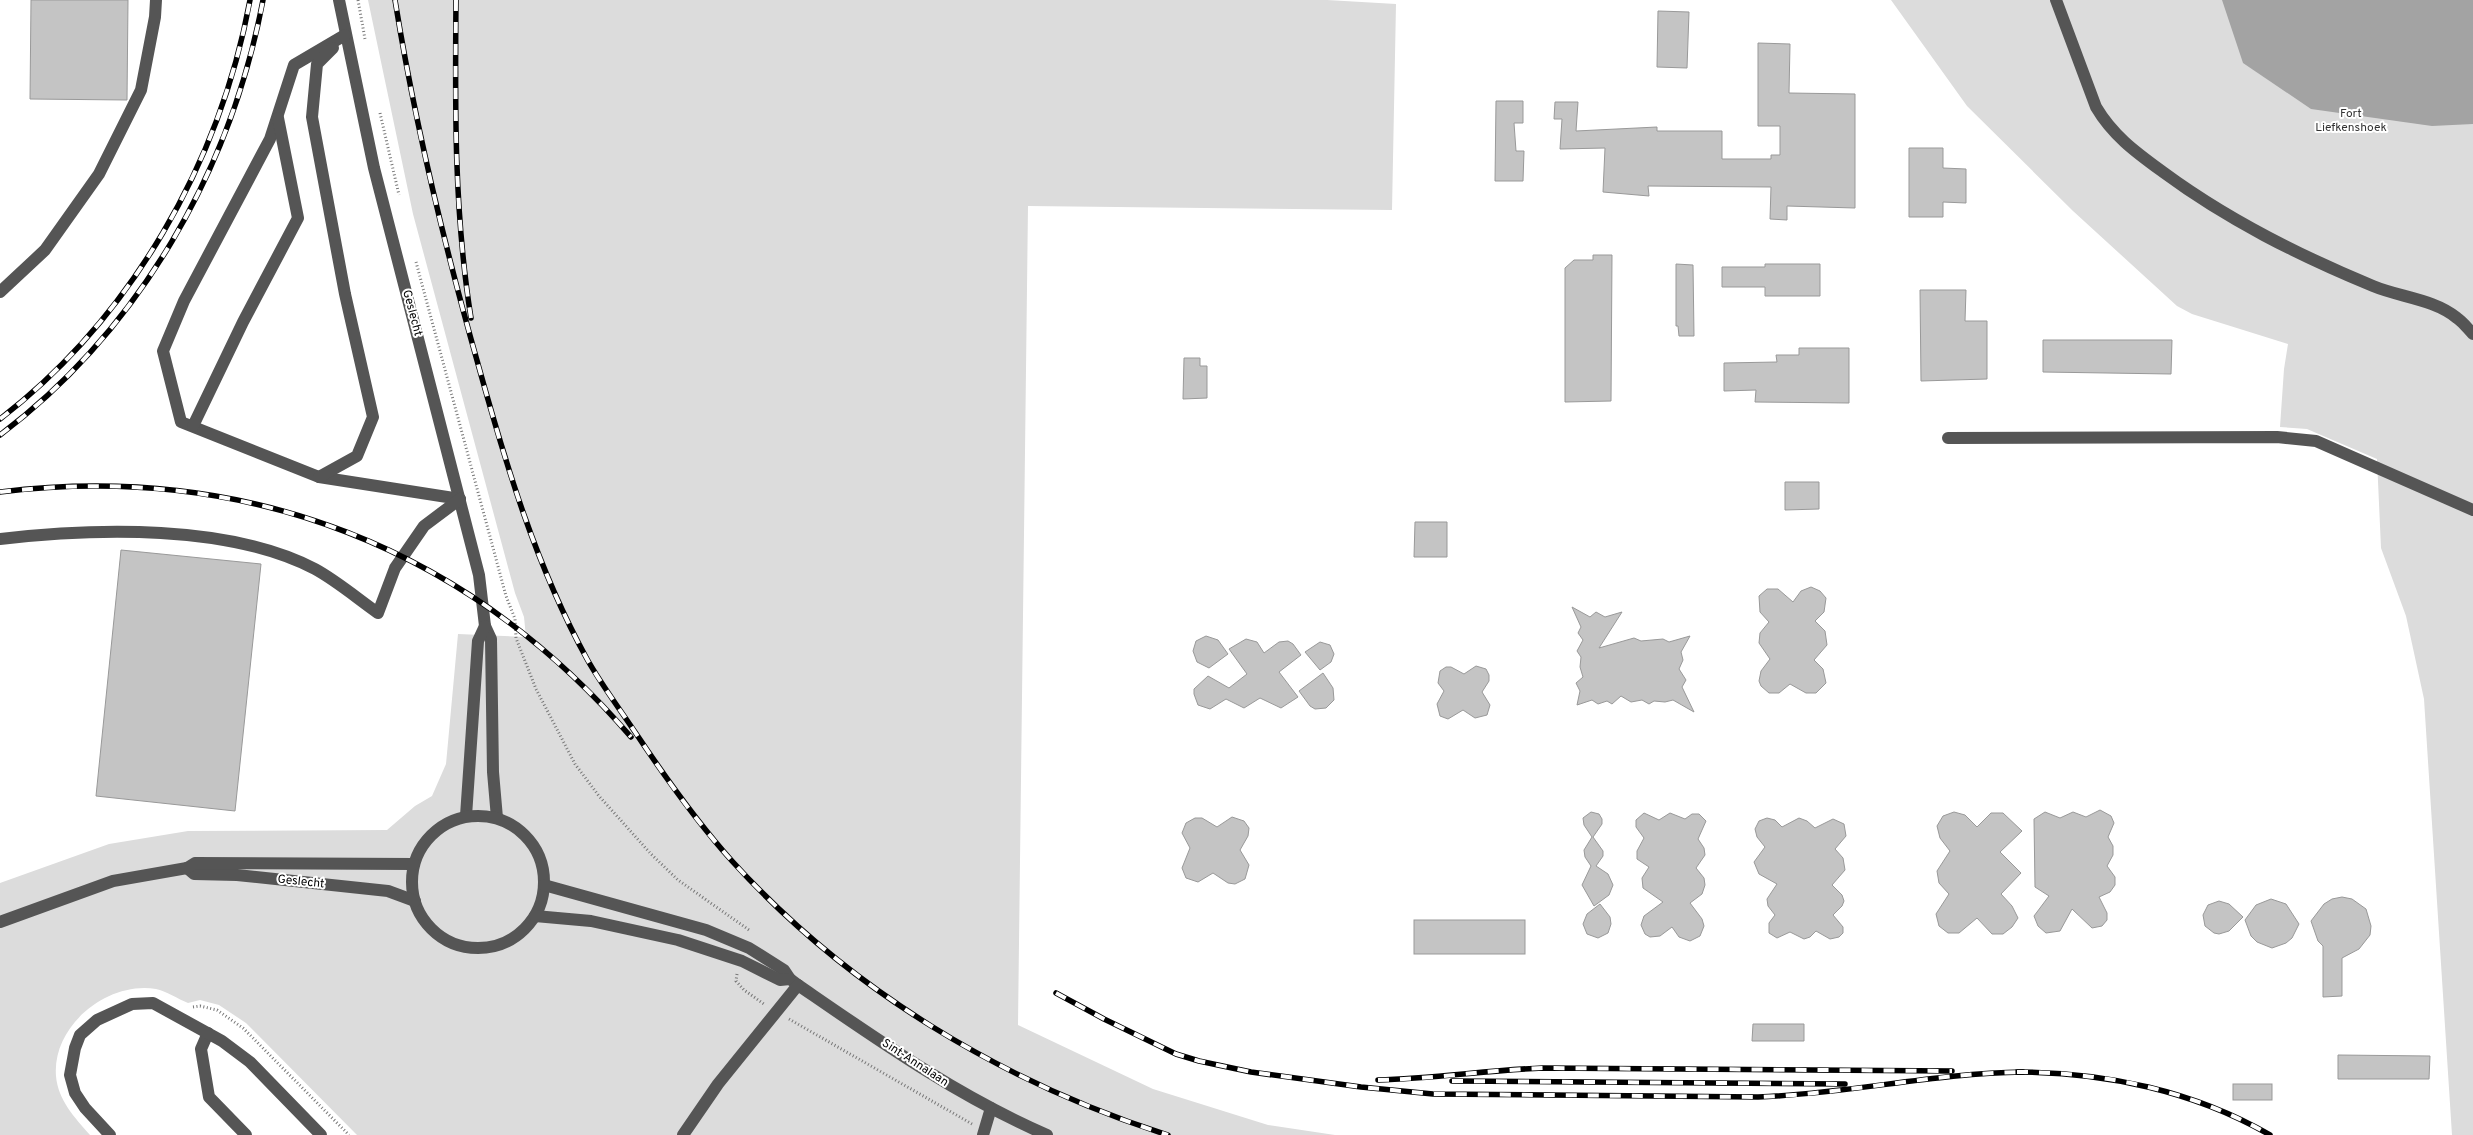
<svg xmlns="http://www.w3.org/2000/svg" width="2473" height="1135" font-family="Overpass,sans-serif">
  <rect width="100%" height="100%" fill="#fff"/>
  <g fill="#dcdcdc">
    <path d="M368,0h959l69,4 -4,206 -364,-4 -10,819 135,64 115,36 67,10h-978l-111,-112 -27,-18 -19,-5 -12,3c-10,-4 -22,-12 -32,-14 -49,-8 -104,37 -100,87 2,24 19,42 34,59h-90v-252l109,-39 79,-13 199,-1 28,-24 17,-10 14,-32 12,-130 68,3 -2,-20 -9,-24 -102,-379z"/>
    <path d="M1891,0h582v1135h-21l-28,-436 -18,-83 -25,-68 -4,-89 -70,-30 -27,-2 4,-58 4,-25 -96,-30 -15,-8 -104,-95 -106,-105z"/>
  </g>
  <path fill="#a3a3a3" d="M2222,0h251v124l-41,2 -121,-17 -68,-46z"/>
  <g fill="#c4c4c4" stroke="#999">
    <path d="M31,0h97l-1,100 -97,-1z"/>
    <path d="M1658,11l31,1 -2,56 -30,-1z"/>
    <path d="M1758,43l32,1 -1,49 66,1v114l-68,-2v14l-17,-1 1,-32 -123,-1 1,10 -46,-4 2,-44 -45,1 2,-30h-8l1,-17h23l-2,29 81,-4v4h65v28h49v-4h9v-29h-22z"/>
    <path d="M1496,101h27v22h-9l2,28h8l-1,30h-28z"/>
    <path d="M1909,148h34v20l23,1v34l-23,-1v15h-34z"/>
    <path d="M1593,255h19l-1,146 -46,1v-134l9,-8h19z"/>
    <path d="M1676,264l17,1 1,71h-15l-1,-10h-2z"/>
    <path d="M1765,264h55v32h-55v-9h-43v-20h43z"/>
    <path d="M1920,290h46l-1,31h22v58l-66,2z"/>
    <path d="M2043,340h129l-1,34 -128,-2z"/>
    <path d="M1799,348h50v55l-94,-1 1,-12 -32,1v-28l53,-1 -1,-7h23z"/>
    <path d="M1184,358h16v8h7v32l-24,1z"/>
    <path d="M1785,482h34v27l-34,1z"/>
    <path d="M1415,522h32v35h-33z"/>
    <path d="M121,550l140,14 -26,247 -139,-15z"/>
    <path d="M1811,587l9,4 6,7 -2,14 -9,9 10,10 2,14 -13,15 9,9 3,14 -10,10h-10l-16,-9 -11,9h-10l-8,-7 -2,-5 2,-10 9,-12 -11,-16 1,-10 9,-11 -9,-10 -1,-16 8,-7h11l15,13 8,-11z"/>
    <path d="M1572,607l18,10 6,-5 9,5 17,-5 -23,36 35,-10 7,3 22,-2 6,3 21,-6 -9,16 2,8 -4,9 7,11 -4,7 12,25 -21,-12 -8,2 -11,-1 -5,3 -7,-4 -11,2 -10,-6 -9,8 -5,-3 -9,3 -6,-4 -15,5 3,-14 -4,-8 7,-6 -3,-10 1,-10 -4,-6 6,-11 -5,-7 3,-6z"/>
    <path d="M1206,636l12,4 10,14 -19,14 -12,-6 -4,-11 3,-10z"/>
    <path d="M1246,639l11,3 7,11 15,-11 9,-1 5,3 8,11 -22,17 19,25 -17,11 -21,-10 -16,10 -18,-9 -16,10 -12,-4 -4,-11v-5l14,-13 21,12 18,-14 -18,-25z"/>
    <path d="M1320,642l10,3 4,9 -3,8 -11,8 -15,-18z"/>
    <path d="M1476,666l10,3 3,6v6l-7,11 8,13 -3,10 -12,3 -12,-8 -15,9 -8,-3 -3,-12 7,-13 -6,-8 2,-12 6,-4h5l13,7z"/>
    <path d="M1323,673l10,15 1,12 -8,8 -11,1 -5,-3 -11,-15z"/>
    <path d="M2100,810l11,6 3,7 -6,14 5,9v9l-6,11 8,11v8l-5,7 -11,5 8,16v7l-5,6 -10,2 -20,-19 -12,22 -14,2 -8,-7 -4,-10 15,-20 -14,-9 -1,-68 11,-7 15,6 13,-6 13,5z"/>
    <path d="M1591,812l8,2 3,5v5l-9,13 10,14v5l-7,10 12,8 5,11 -4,10 -15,11 -12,-21 9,-19 -6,-9 -1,-7 8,-13 -8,-12 -1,-7z"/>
    <path d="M1954,812l11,3 12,12 14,-14h12l19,18 -22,21 21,21 -20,21 11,12 6,12 -6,9 -9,7h-11l-15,-16 -18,15h-11l-9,-7 -3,-12 13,-20 -10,-11 -2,-12 13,-20 -10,-13 -3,-12 6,-10z"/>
    <path d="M1670,813l15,6 7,-5h7l7,7 -8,18 6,9 1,7 -9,13 8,10 1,7 -3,9 -12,9 12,16 2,7 -4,10 -10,5 -11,-4 -7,-10 -12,9 -10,1 -5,-3 -4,-9 3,-9 19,-14 -20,-14 -1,-10 7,-11 -12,-8v-8l7,-13 -8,-11v-7l8,-7 15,7z"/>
    <path d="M1232,817l12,4 5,7 -1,8 -8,14 9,15 -4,14 -10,5 -7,-1 -15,-10 -15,9 -12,-4 -4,-10 8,-20 -8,-15 4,-10 9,-5h7l15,9z"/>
    <path d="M1767,818l8,2 7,7 17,-9 8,3 8,7 18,-9 11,5 2,12 -11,13 8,9 2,12 -13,15 10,10 2,6 -2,5 -9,9 10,12v6l-4,4 -9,2 -14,-8 -6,6 -6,2 -14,-7 -13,6 -8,-5v-10l6,-8 -7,-9 -1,-7 10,-15 -18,-10 -5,-12 11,-15 -8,-10 -2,-8 4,-8z"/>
    <path d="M2342,897l10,2 14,10 5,17 -1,9 -11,14 -17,9v38l-19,1v-51l-5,-5 -7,-20 13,-17 8,-5z"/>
    <path d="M2271,899l15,5 13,20 -7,14 -6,5 -14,5 -15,-6 -6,-6 -6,-16 11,-15z"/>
    <path d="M2219,901l10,3 14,13 -14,14 -10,3 -5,-1 -9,-7 -2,-11 5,-10z"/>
    <path d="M1600,904l10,13 1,7 -3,9 -10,5 -11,-4 -4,-10 4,-10z"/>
    <rect x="1414" y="920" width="111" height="34"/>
    <path d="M1753,1024h51v17h-52z"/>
    <path d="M2338,1055l92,1 -1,23h-91z"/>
    <rect x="2233" y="1084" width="39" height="16"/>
  </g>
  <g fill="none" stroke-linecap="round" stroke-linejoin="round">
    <g stroke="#777" stroke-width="3" stroke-dasharray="1 2.5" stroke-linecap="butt">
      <path d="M358,0l7,39"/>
      <path d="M380,113l19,82"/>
      <path d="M416,262l90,334 9,23 1,19 20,51 39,75 24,32 52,58 27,26 71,50"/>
      <path d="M737,974l-1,7 8,9 20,14"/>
      <path d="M193,1007l7,-1 17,4 26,18 106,107"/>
      <path d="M789,1019l183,105"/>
    </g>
    <g stroke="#555" stroke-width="12">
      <path d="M339,0l35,168 105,407 6,51 6,13 2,133 4,46"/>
      <path d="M2056,0l40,107c17,29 41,46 67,65 65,48 135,83 210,114 26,11 61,13 84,32 6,4 11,11 16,16"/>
      <path d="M345,35l-51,30 -24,74 -86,162 -21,50 18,71 138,55 141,22"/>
      <path d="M0,292l45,-42 54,-76 42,-84 14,-73 1,-17"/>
      <path d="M193,426l50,-104 55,-104 -20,-100"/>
      <path d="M1948,438l329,-1 39,4 157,69"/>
      <path d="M319,477l38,-21 16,-39 -28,-123 -33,-177 5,-53 16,-16"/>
      <path d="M0,539c95,-11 229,-15 315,30 22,12 43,30 63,44l17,-45 29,-42 36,-27"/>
      <path d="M466,816l12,-175 7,-15"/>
      <circle cx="478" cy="882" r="66"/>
      <path d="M187,868l7,6 43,1 151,16 27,10"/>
      <path d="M544,885l162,45 43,18 35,22 6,9 8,6c80,55 159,111 249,150"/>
      <path d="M535,916l56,5 87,19 64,21 38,19 10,-1"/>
      <path d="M0,922l113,-41 74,-13 8,-5 219,1"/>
      <path d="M208,1033l-7,16 8,48 37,38"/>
      <path d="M110,1135l-25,-27 -10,-15 -5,-18 5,-27 5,-13 17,-15 35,-16 21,-1 69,38 28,21 71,73"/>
      <path d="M683,1135l35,-51 80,-99"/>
      <path d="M983,1135l8,-27"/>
    </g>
    <defs>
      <g id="rail">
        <path d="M395,0c20,124 49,244 83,364 28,101 58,202 109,295 14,25 32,49 48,73 30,45 61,89 97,129 116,128 272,222 436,274"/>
        <path d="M456,0c-1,107 -2,212 15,318"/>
        <path d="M0,419c131,-101 220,-256 250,-419"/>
        <path d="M0,435c139,-105 231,-265 263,-435"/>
        <path d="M0,492c248,-30 468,56 631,245"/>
        <path d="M1056,993l48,26 72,35 23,7 52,11 110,15 72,7 325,3c89,-3 176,-24 265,-25"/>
        <path d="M2017,1072c88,0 177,19 253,63"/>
        <path d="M1378,1080c55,-1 110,-10 165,-12l409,3"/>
        <path d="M1452,1081l393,3"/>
      </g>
    </defs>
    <use href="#rail" stroke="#000" stroke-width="5.5"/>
    <use href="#rail" stroke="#fff" stroke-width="4" stroke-dasharray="11" stroke-linecap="butt"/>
  </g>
  <g text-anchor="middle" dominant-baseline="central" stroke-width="4" stroke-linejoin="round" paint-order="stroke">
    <g font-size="12" fill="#333" stroke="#fff">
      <text x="2351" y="114">Fort<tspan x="2351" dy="14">Liefkenshoek</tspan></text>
    </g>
    <g font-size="12" fill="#000" stroke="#fff">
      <text transform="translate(412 313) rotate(75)">Geslecht</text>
      <text transform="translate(301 882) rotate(6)">Geslecht</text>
      <text transform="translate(915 1063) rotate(33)">Sint-Annalaan</text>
    </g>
  </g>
</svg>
